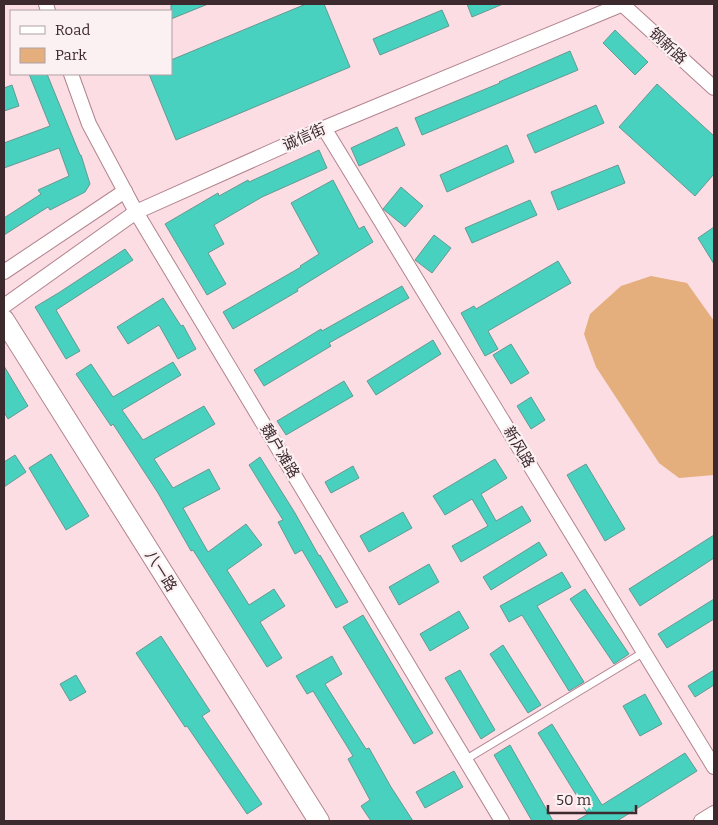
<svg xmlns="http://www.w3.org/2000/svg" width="718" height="825" font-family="Bitter,'Noto Sans SC',serif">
  <rect width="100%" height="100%" fill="#fcdde3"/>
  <path fill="#e4ae7d" d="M651,276l36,7 27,38v154l-35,3 -20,-15 -63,-96 -12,-33 6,-20 31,-28z"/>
  <g fill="#49d1c0" stroke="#639a92">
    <path d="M171,4h37l-37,15z"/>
    <path d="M306,4h18l26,63 -174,73 -27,-66h22v-14z"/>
    <path d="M467,4h36l-31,13z"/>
    <path d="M442,10l7,16 -69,29 -7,-16z"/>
    <path d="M615,30l33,32 -13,13 -32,-32z"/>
    <path d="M570,51l8,19 -156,65 -7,-17 85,-35 -1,-1z"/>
    <path d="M29,74h18l33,81h1l9,29 -5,8 -35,18 -2,-3 -44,28v-17l37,-24 -3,-4 31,-14 -10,-28 -55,20v-25l46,-17z"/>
    <path d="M657,84l57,52v38l-19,22 -76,-69z"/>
    <path d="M12,85l7,21 -15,5v-23z"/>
    <path d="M596,105l8,18 -69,30 -8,-18z"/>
    <path d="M397,127l8,18 -46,21 -8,-18z"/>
    <path d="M507,145l7,17 -67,30 -7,-17z"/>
    <path d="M319,150l8,18 -65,29 -48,28 10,19 -16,9 18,31 -19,11 -42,-71 53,-31 1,3 29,-16 1,2z"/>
    <path d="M618,165l7,18 -67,27 -7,-18z"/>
    <path d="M333,180l26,49 5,-3 9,16 -76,47 1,2 -65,38 -10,-17 78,-45 -1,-1 19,-12 -28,-51z"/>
    <path d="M401,187l22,19 -18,21 -22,-18z"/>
    <path d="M530,200l7,15 -65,28 -7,-15z"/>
    <path d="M714,227v37l-16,-26z"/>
    <path d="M434,235l17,13 -19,25 -17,-13z"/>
    <path d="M125,249l8,11 -77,50 24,41 -14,8 -31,-52 25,-15z"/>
    <path d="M558,261l13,22 -83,48 10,18 -13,7 -24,-43 13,-7 2,3z"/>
    <path d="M402,286l7,12 -80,45 2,3 -67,40 -10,-16 67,-41 1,2z"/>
    <path d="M163,298l18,28 2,-1 13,24 -18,10 -19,-34 -31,19 -11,-17z"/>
    <path d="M433,340l8,14 -65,41 -9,-14z"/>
    <path d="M511,344l18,29 -18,11 -18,-29z"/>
    <path d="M173,362l8,13 -59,35 21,30 61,-34 11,18 -61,35 19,29 36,-19 11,20 -37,19 25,44 38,-28 16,21 -35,25 22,35 25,-16 11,17 -25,16 22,36 -15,9 -74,-117 -2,1 -33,-58 -45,-69 -2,2 -35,-52 15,-10 22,33z"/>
    <path d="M4,366l24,40 -20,13 -4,-7z"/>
    <path d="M344,381l9,15 -67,39 -9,-14z"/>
    <path d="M531,397l14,23 -14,9 -14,-23z"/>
    <path d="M51,454l38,62 -23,14 -37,-62z"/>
    <path d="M15,455l11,17 -22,15v-25z"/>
    <path d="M260,457l35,56 24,43 1,-1 28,47 -12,6 -34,-58 -7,4 -17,-32 5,-2 -34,-55z"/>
    <path d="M495,459l12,19 -26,16 15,27 26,-15 9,15 -70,41 -9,-16 36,-20 -16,-27 -27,16 -12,-19z"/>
    <path d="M586,464l39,65 -20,12 -38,-66z"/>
    <path d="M353,466l6,12 -28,15 -6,-11z"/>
    <path d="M403,512l9,16 -43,24 -9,-16z"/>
    <path d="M714,535v23l-74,48 -11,-17z"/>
    <path d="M539,542l8,13 -56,35 -8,-13z"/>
    <path d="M429,564l10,18 -40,23 -10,-18z"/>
    <path d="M562,572l9,15 -34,19 47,76 -15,9 -47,-76 -13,7 -9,-16z"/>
    <path d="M585,589l44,65 -15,10 -44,-65z"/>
    <path d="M714,599v20l-47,29 -9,-14z"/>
    <path d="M459,611l10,17 -39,23 -10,-17z"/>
    <path d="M363,615l70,118 -19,11 -71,-117z"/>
    <path d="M161,636l49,75 -8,5 60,88 -15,10 -60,-88 -2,1 -49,-74z"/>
    <path d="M503,645l38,60 -13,8 -38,-59z"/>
    <path d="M332,656l10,18 -17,10 41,65 3,-1 22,39 22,34h-42l-10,-15 9,-6 -22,-41 5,-3 -40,-65 -6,3 -11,-18z"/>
    <path d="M460,670l35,60 -14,9 -36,-61z"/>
    <path d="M714,670v15l-19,12 -7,-11z"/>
    <path d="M76,675l10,17 -16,9 -10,-17z"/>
    <path d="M645,694l17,30 -22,12 -17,-30z"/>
    <path d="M552,724l50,81 83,-52 12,18 -80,50h-41l12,-7 -50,-81z"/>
    <path d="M510,745l43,76h-21l-38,-66z"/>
    <path d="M454,771l9,16 -38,21 -9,-16z"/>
  </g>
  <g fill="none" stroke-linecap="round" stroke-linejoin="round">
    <defs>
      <path id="lane" d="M465,760l179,-108"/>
      <g id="street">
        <path d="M46,4l2,7"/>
        <path d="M622,4l92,84"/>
        <path d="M71,74l18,50 47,88 366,609"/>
        <path d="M324,128l390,639"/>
        <path d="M4,272l121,-81"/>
        <path d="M4,306l132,-94 188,-84 299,-124"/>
        <path d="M701,821l13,-8"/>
      </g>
      <path id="secondary" d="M4,320l315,501"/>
    </defs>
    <use href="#lane" stroke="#b2838e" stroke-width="9"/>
    <use href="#street" stroke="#b2838e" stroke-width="16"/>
    <use href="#secondary" stroke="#b2838e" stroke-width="22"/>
    <use href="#lane" stroke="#fff" stroke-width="7"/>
    <use href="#street" stroke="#fff" stroke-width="14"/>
    <use href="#secondary" stroke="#fff" stroke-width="20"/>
  </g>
  <g text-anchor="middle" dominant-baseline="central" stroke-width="4.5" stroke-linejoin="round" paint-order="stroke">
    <g font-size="15" fill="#3d2a2e" stroke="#fbf0f2">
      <text transform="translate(668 46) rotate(43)">钢新路</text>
      <text transform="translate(304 137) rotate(-24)">诚信街</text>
      <text transform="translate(519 447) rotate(59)">新风路</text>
      <text transform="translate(280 451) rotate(59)">魏户滩路</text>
      <text transform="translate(161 571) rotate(58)">八一路</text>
    </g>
  </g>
  <rect width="718" height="825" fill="none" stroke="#3d2a2e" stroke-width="10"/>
  <rect x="10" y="10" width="162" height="65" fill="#fbf0f2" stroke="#afa1a4"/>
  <rect x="20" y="26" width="25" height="8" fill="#ffffff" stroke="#afa1a4"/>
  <text x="55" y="35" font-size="15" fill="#3d2a2e">Road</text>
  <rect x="20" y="48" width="25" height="15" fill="#e4ae7d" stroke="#afa1a4"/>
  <text x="55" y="60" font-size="15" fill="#3d2a2e">Park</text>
  <path d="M548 805v8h88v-8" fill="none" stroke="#3d2a2e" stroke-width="2.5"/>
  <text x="556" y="805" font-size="15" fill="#3d2a2e" stroke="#fbf0f2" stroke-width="4" paint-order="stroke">50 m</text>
</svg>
